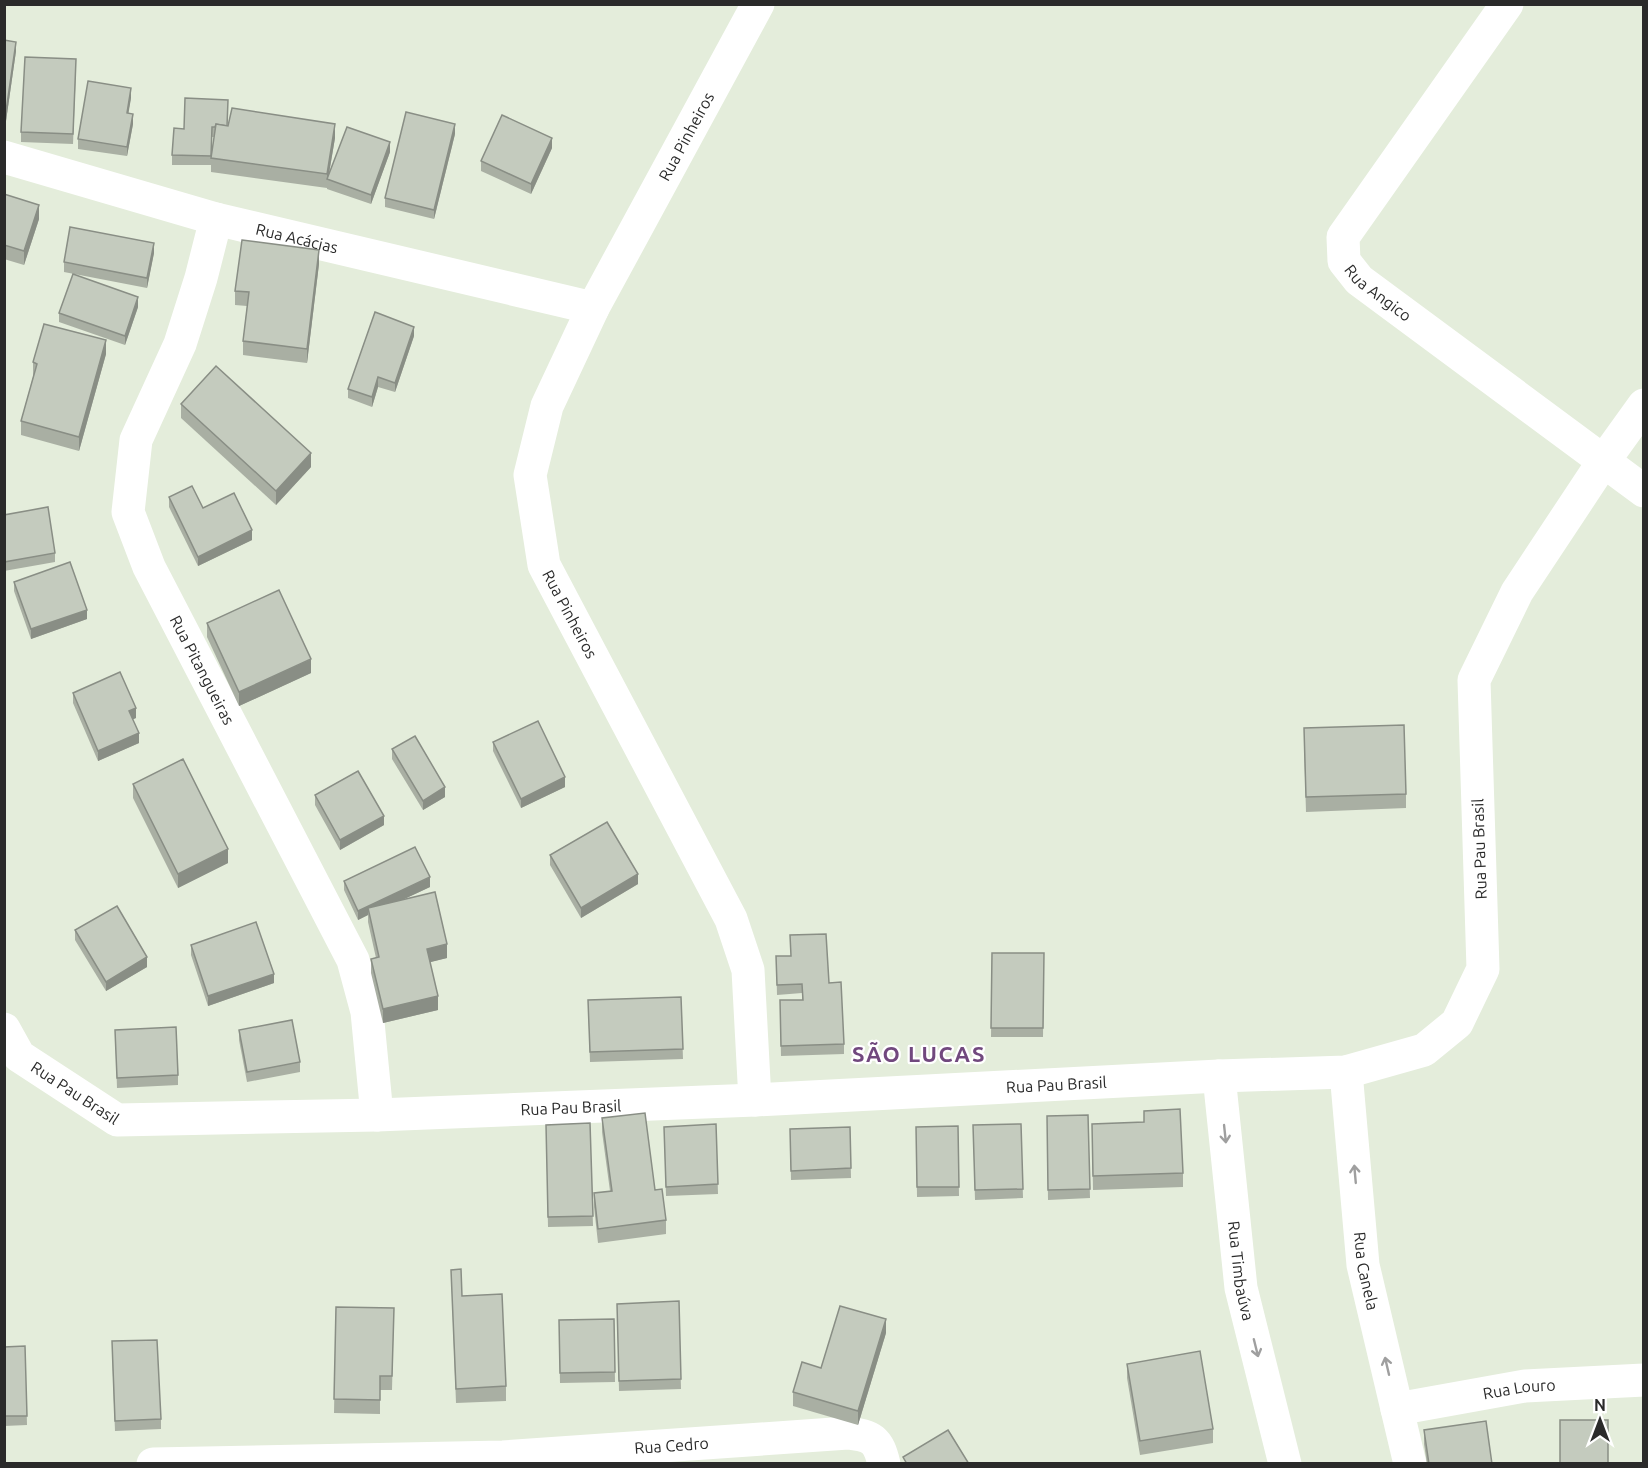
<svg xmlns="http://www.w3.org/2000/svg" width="1648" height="1468" font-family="Ubuntu,sans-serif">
  <rect width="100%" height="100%" fill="#e4eddb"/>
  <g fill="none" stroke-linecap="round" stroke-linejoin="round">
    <g stroke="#fff" stroke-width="33">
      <path id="s1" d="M1507,4l-164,233 1,24 15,19 285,211"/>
      <path id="s2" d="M4,157l212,62 377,89"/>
      <path id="s3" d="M216,219l-15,59 -21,66 -44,96 -8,72 21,55 204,393 14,52 10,103"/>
      <path id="s4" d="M4,1029l15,27 98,64 260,-5 378,-15 464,-24 127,-4 78,-22 33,-27 26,-54 -9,-289 43,-88 86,-130 41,-57"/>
      <path id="s5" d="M1346,1072l17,193 47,199"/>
      <path id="s6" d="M1219,1076l22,212 44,176"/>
      <path id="s7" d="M755,1100l-7,-130 -17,-51 -187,-354 -14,-90 17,-69 46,-98 165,-304"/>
      <path id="s8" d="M1397,1409l128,-23 119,-6"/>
      <path id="s9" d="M153,1464l350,-7 345,-24c24,3 30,6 36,31"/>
    </g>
  </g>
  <g fill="#a9afa3" fill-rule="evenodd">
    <path d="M4,40l12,11 -10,70h-2z"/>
    <path d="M76,69l-3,75 -52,-2v-10z"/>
    <path d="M131,98l-3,15 5,11 -6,32 -49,-7v-10z"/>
    <path d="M227,126l108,12 -6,36 61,-22 -19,52 -44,-15v-4v3l-116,-16v-7h-39v-10l12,-26zM212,137h2l-3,18z"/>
    <path d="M455,134l-21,85 -49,-12v-9z"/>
    <path d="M552,148l-21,46 -50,-23v-10z"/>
    <path d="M4,194l35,25 -15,46 -20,-6z"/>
    <path d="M154,253l-7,35 -83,-16v-10z"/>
    <path d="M319,264l-12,99 -64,-8v-14l4,-35 -12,-1v-14z"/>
    <path d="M138,307l-13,38 -66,-23v-9z"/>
    <path d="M414,336l-19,56 -17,-5 -6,20 -24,-9v-9z"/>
    <path d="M106,354l-27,97 -58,-16v-14l12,-44v-15z"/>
    <path d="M181,404l130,63 -35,38 -95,-87z"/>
    <path d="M169,497l34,11 49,32 -54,26 -29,-59z"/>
    <path d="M4,515l51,38v9l-51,9z"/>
    <path d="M14,582l73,37 -56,20 -17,-48z"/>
    <path d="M207,623l104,50 -72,33 -32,-69z"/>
    <path d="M73,693l63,25 -3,1 6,24 -41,18 -25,-58z"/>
    <path d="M493,742l72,45 -44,21 -28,-57z"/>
    <path d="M1304,742l102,52v14l-100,4z"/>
    <path d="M392,749l53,48 -22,13 -31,-51z"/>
    <path d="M133,784l95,79 -50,25 -45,-90z"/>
    <path d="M315,795l69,30 -44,25 -25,-45z"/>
    <path d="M550,855l88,29 -57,34 -31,-53z"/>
    <path d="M344,881l86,6 -30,14 47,57 -17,4 8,48 -55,13 -12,-50v-14l5,-1 -8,-36v-7l-10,5 -14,-30z"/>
    <path d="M75,930l72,37 -41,24 -31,-51z"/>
    <path d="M191,945l83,38 -66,23 -17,-51z"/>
    <path d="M992,953h52l-1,84h-52z"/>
    <path d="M776,956l53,27 15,61v10l-63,2 -1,-46 22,-10v-7l-25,2z"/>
    <path d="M681,997l2,62 -93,3 -2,-62z"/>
    <path d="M115,1030l63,45v10l-61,3z"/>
    <path d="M239,1030l61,32v10l-53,10 -8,-42z"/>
    <path d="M1088,1115l2,83 -42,2 -1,-84z"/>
    <path d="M602,1118l53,72 11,30v14l-68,9 -4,-36v-14l16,-2 -8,-59z"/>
    <path d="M590,1123l3,103 -45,1 -2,-102z"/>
    <path d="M716,1124l2,70 -52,2 -2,-69z"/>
    <path d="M1021,1124l2,74 -48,2 -2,-75z"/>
    <path d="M958,1126l1,70 -42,1 -1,-70z"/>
    <path d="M850,1127l1,51 -60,2 -1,-51z"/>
    <path d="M1092,1138l91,35v14l-90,3z"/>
    <path d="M451,1270l11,26 44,90v15l-50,2z"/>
    <path d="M679,1301l2,88 -62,2 -2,-87z"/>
    <path d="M336,1307l58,1 -2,82h-12v24l-46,-1z"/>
    <path d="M614,1319l1,63 -55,1 -1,-63z"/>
    <path d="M886,1333l-28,92 -65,-19v-14l28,-24z"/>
    <path d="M25,1346l2,79 -23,1v-79z"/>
    <path d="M112,1351l49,68v10l-46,2z"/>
    <path d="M1127,1364l86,65v14l-73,12 -13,-77z"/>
    <path d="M1424,1430l68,34h-65l-3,-20z"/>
  </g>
  <g fill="#898e85">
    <path d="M16,42v9l-10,70v-10z"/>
    <path d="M131,88v10l-4,24v-9z"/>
    <path d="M133,114v10l-6,32v-9z"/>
    <path d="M335,124v14l-7,41h-1v9v-14z"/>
    <path d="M455,124v10l-21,85v-9z"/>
    <path d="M552,138v10l-21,46v-10z"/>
    <path d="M390,142v10l-19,52v-9z"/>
    <path d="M39,205v14l-15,46v-14z"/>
    <path d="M154,243v10l-7,35v-10z"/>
    <path d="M319,250v14l-12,99v-14z"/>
    <path d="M138,297v10l-13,38v-9z"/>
    <path d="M414,327v9l-19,56v-9z"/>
    <path d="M106,340v14l-27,97v-14z"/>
    <path d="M378,377v10l-6,20v-10z"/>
    <path d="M311,453v14l-35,38v-14z"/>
    <path d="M252,530v10l-54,26v-9z"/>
    <path d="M87,610v9l-56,20v-10z"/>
    <path d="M311,659v14l-72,33v-14z"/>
    <path d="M136,708v10l-7,3v-10z"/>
    <path d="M139,733v10l-41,18v-10z"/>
    <path d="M565,777v10l-44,21v-9z"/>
    <path d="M445,787v10l-22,13v-9z"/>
    <path d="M384,816v9l-44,25v-10z"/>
    <path d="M228,849v14l-50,25v-14z"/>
    <path d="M638,874v10l-57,34v-10z"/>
    <path d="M430,877v10l-60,28 -2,-7v7l-10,5v-9z"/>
    <path d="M447,944v14l-20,5v-14z"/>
    <path d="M147,957v10l-41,24v-9z"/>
    <path d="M274,974v9l-66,23v-10z"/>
    <path d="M438,996v14l-55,13v-14z"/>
    <path d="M886,1319v14l-28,92v-14z"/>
  </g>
  <g fill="#c4cbbe" stroke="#898e85" stroke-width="1.5">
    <path d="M4,40l12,2 -10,69h-2z"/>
    <path d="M25,57l51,2 -3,75 -52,-2z"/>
    <path d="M88,81l43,7 -4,25 6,1 -6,33 -49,-8z"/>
    <path d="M185,98l43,2 -1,26 -11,-2 -1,3h-3l-1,29 -39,-1 2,-27 10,1z"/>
    <path d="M232,108l103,16 -8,50 -116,-16 5,-34 12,2z"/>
    <path d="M406,112l49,12 -21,86 -49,-12z"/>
    <path d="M502,115l50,23 -21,46 -50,-23z"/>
    <path d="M347,127l43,15 -19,53 -44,-16z"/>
    <path d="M4,194l35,11 -15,46 -20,-6z"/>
    <path d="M70,227l84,16 -7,35 -83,-16z"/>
    <path d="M242,240l77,10 -12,99 -64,-8 6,-49 -14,-1z"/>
    <path d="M73,274l65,23 -13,39 -66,-23z"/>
    <path d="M375,312l39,15 -19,56 -17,-6 -6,20 -24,-8z"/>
    <path d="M44,324l62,16 -27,97 -58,-16 16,-57 -4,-2z"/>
    <path d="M216,366l95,87 -35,38 -95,-87z"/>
    <path d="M192,486l11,22 31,-15 18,37 -54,27 -29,-60z"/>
    <path d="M48,507l7,46 -51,9v-47z"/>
    <path d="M70,562l17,48 -56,19 -17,-47z"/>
    <path d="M279,590l32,69 -72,33 -32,-69z"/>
    <path d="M120,672l16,36 -7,3 10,22 -41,18 -25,-58z"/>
    <path d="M538,721l27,56 -44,22 -28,-57z"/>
    <path d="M1404,725l2,69 -100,3 -2,-69z"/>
    <path d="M415,736l30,51 -22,14 -31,-52z"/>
    <path d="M183,759l45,90 -50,25 -45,-90z"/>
    <path d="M358,771l26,45 -44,24 -25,-45z"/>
    <path d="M607,822l31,52 -57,34 -31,-53z"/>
    <path d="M415,847l15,30 -72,34 -14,-30z"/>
    <path d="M435,892l12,52 -20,5 11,47 -55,13 -12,-50 8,-2 -11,-49z"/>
    <path d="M117,906l30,51 -41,25 -31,-52z"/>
    <path d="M256,922l18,52 -66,22 -17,-51z"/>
    <path d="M826,934l3,49 12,-1 3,62 -63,2 -1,-46h23l-1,-16 -25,1 -1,-29h15l-1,-21z"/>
    <path d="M992,953h52l-1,75h-52z"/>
    <path d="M681,997l2,52 -93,3 -2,-52z"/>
    <path d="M292,1020l8,42 -53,10 -8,-42z"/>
    <path d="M176,1027l2,48 -61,3 -2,-48z"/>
    <path d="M1180,1109l3,64 -90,3 -1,-52 52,-2v-11z"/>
    <path d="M645,1113l10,77 7,-1 4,31 -68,9 -4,-36 18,-2 -10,-73z"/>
    <path d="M1088,1115l2,74 -42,1 -1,-74z"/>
    <path d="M590,1123l3,93 -45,1 -2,-92z"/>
    <path d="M716,1124l2,60 -52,3 -2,-60z"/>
    <path d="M1021,1124l2,65 -48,1 -2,-65z"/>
    <path d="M958,1126l1,61h-42l-1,-60z"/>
    <path d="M850,1127l1,41 -60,3 -1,-42z"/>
    <path d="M461,1269l1,27 40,-2 4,92 -50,3 -5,-119z"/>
    <path d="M679,1301l2,78 -62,2 -2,-77z"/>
    <path d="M840,1306l46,13 -28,92 -65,-19 9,-30 19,6z"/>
    <path d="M336,1307l58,1 -2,68h-12v24l-46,-1z"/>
    <path d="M614,1319l1,53 -55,1 -1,-53z"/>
    <path d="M157,1340l4,79 -46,2 -3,-80z"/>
    <path d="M25,1346l2,70h-23v-69z"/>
    <path d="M1200,1351l13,78 -73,12 -13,-77z"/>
    <rect x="1560" y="1420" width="48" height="44"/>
    <path d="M1486,1421l6,43h-63l-5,-34z"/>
    <path d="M948,1430l21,34h-62l-4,-7z"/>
  </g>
  <defs><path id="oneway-shaft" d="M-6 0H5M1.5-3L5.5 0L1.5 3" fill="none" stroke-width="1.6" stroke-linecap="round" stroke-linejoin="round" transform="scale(1.5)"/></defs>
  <g stroke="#9f9f9f">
    <use href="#oneway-shaft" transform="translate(1225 1134) rotate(84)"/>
    <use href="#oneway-shaft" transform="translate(1355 1174) rotate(-95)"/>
    <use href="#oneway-shaft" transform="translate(1256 1348) rotate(76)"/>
    <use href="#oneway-shaft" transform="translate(1387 1366) rotate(-103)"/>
  </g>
  <g text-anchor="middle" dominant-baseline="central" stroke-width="4.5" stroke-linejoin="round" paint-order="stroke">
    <g font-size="16" fill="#2a2a2a" stroke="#fff">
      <text stroke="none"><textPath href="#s7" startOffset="1050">Rua Pinheiros</textPath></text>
      <text stroke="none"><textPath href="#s2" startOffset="304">Rua Acácias</textPath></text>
      <text stroke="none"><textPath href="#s1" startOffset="356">Rua Angico</textPath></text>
      <text transform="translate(570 614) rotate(62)">Rua Pinheiros</text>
      <text stroke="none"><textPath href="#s3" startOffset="483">Rua Pitangueiras</textPath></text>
      <text transform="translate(1479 849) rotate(-92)">Rua Pau Brasil</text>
      <text stroke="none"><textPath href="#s4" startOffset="1088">Rua Pau Brasil</textPath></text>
      <text stroke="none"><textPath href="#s4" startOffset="98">Rua Pau Brasil</textPath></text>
      <text stroke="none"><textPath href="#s4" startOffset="602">Rua Pau Brasil</textPath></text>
      <text stroke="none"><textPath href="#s5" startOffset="200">Rua Canela</textPath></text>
      <text stroke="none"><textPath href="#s6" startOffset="196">Rua Timbaúva</textPath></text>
      <text stroke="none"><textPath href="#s8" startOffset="124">Rua Louro</textPath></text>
      <text stroke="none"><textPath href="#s9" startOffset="519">Rua Cedro</textPath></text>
    </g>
    <g font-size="22" font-weight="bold" letter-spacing="1.5" fill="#71487e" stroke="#fff">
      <text x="919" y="1053">SÃO LUCAS</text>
    </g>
  </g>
  <rect width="1648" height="1468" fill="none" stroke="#2a2a2a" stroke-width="12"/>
  <g transform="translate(1600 1420)" stroke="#ffffff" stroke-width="4.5" paint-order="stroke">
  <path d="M0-4.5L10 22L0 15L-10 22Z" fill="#2a2a2a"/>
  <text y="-9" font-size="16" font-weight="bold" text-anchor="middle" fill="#2a2a2a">N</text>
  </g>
</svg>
